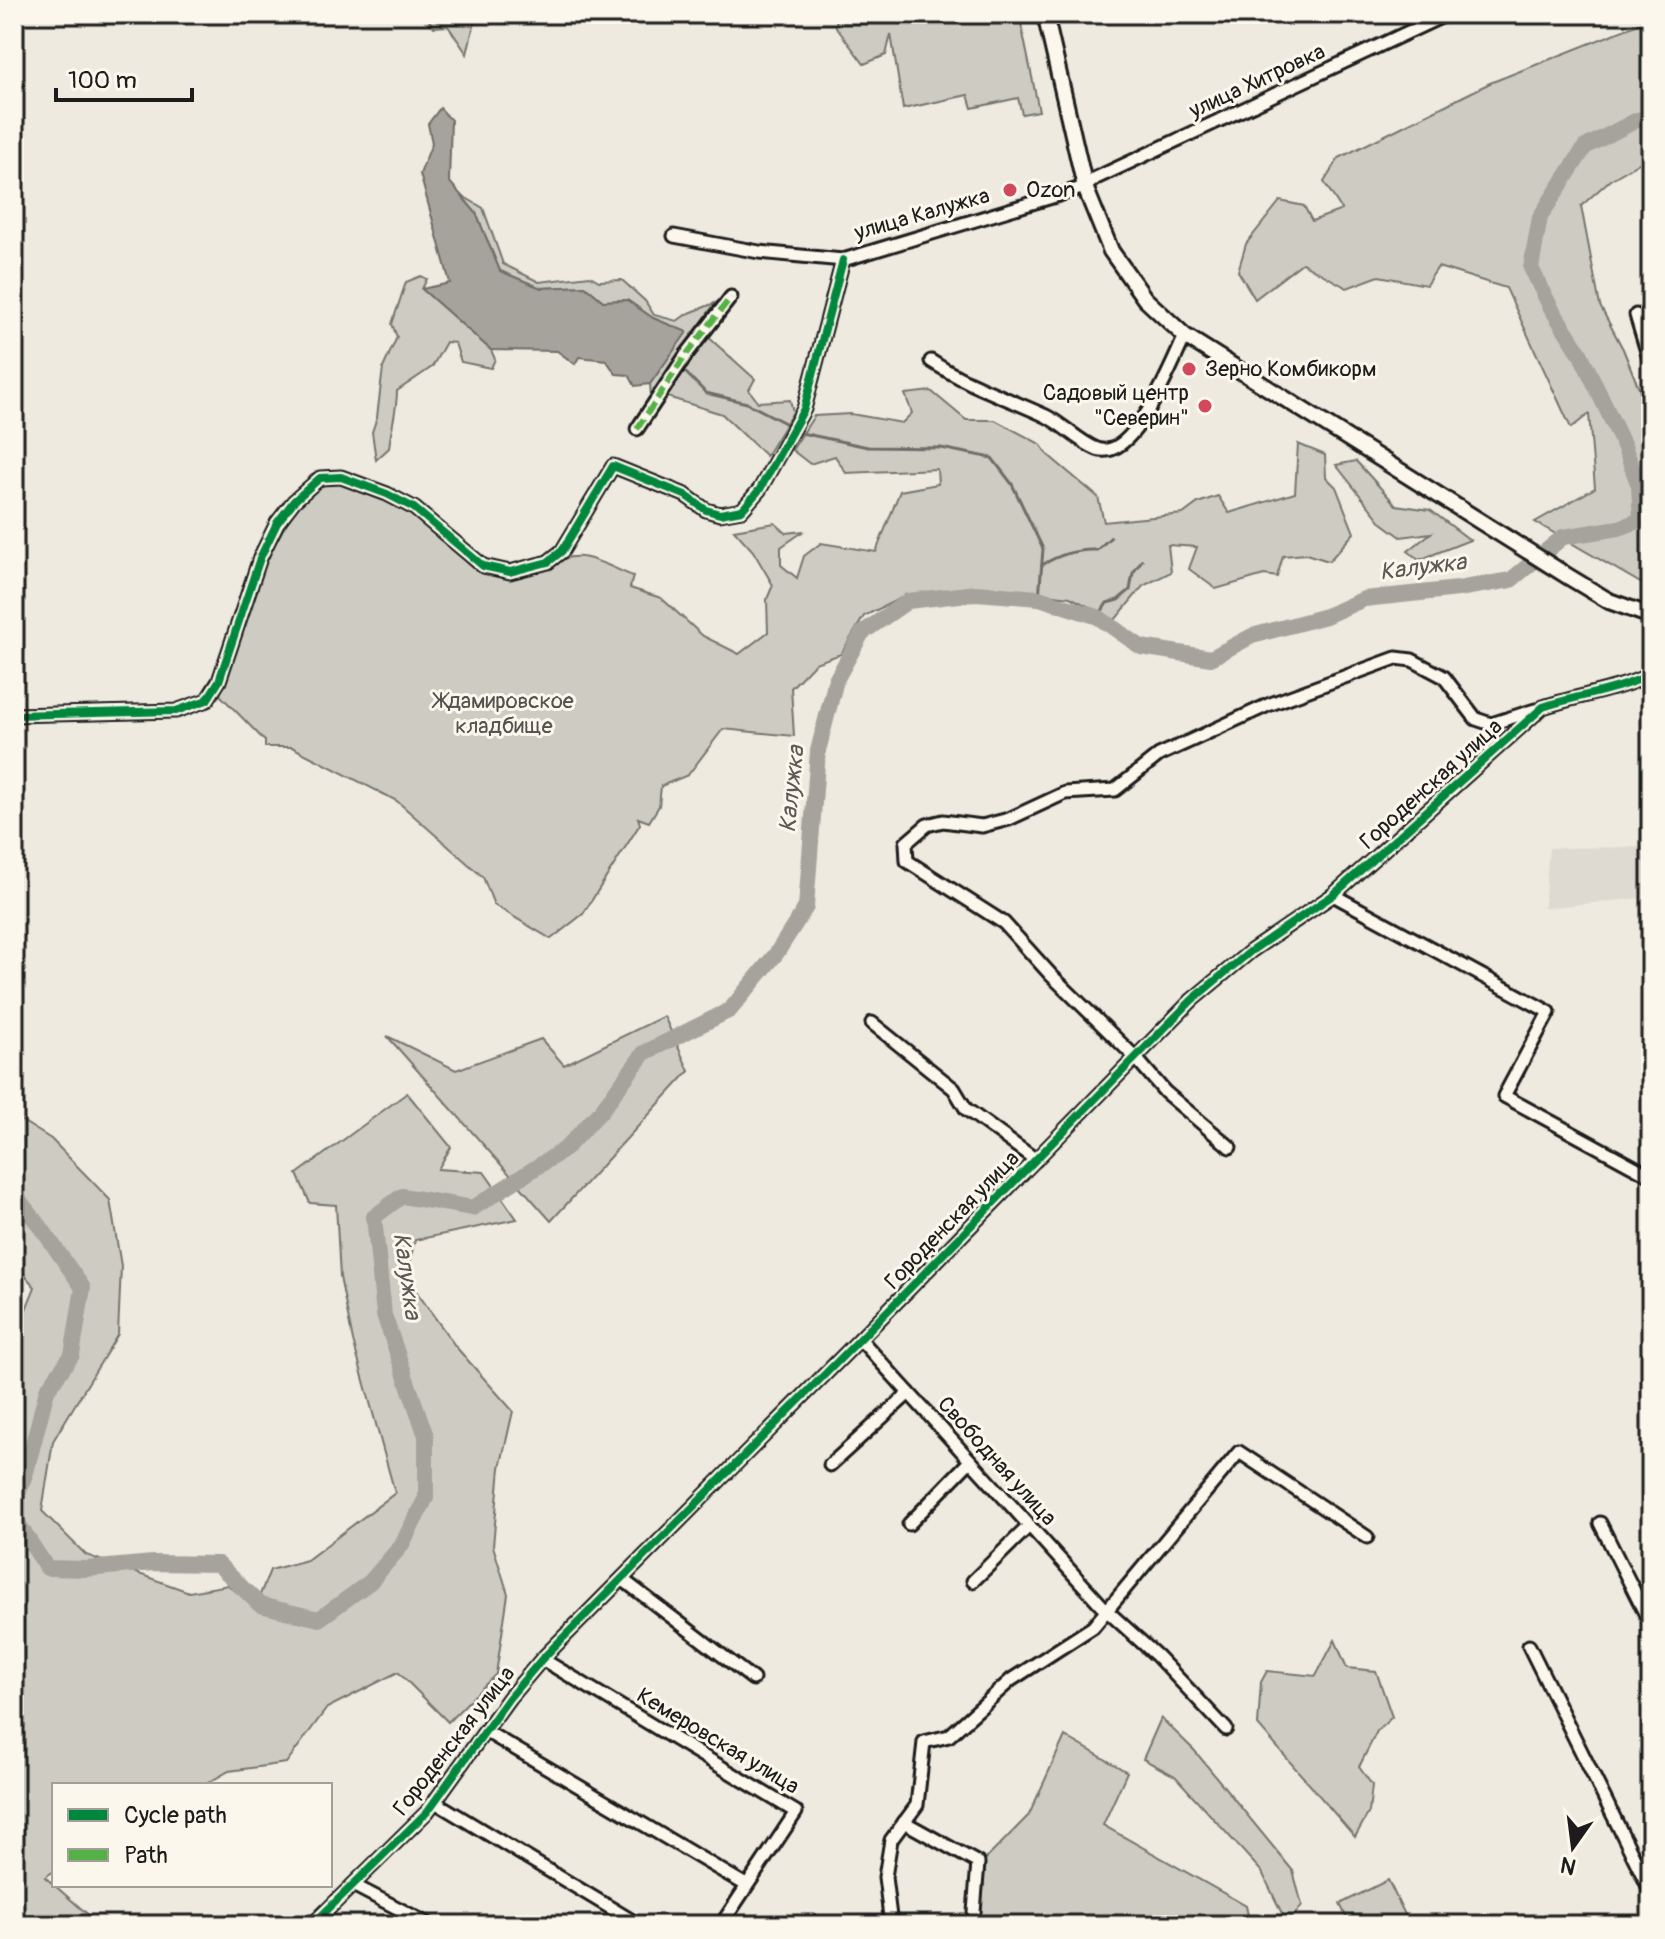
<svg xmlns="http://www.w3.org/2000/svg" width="1665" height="1939" font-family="Pangolin,sans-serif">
  <rect width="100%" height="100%" fill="#eeeadf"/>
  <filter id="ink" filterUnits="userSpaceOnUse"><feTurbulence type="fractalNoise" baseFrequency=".0125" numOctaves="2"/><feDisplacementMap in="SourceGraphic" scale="16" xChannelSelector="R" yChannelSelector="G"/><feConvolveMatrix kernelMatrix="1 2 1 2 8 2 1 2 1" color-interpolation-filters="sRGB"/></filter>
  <g filter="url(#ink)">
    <path fill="#dedad1" d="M1651,847v50l-107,11 5,-60z"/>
    <g fill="#ceccc2" stroke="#75746f" stroke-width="2">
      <path d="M424,14h55l-5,10 -7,30 -19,-28 -14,1z"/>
      <path d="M837,14h35l5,4v-4h142l20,97 -17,3 -4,-16 -46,10 -4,-13 -65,14 -12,-75 -5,21 -22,9 -28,-37z"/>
      <path d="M1641,23l10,4v129l-41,24 -29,26 19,100 23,43 28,69v171l-116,-67 60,-34 -6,-74 -18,14 -65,-140 -68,-21 -12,18 -47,-9 -32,12 -45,-25 -47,36 -17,-28 8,-27 34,-43 24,5 8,15 30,-11 -18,-28 15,-24 151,-75z"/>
      <path d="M461,195l22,13 20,56 36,18 51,-6 9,5 23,-1 23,21 9,14 23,6 10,-7 28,-11 -64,93 -1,-12 36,-52 -33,-14 -26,-18 -24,1 -18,-15 -44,2 -41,-17 -24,-58z"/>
      <path d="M421,276l6,3 -5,10 69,61 4,9 -4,9 -30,-6 -6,-19 -9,-1 -14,25 -35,24c0,19 -6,37 -8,57l-13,12 -4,-28 5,-15 6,-49 14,-31 -5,-13 14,-42z"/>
      <path d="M706,335l49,44 -6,11 9,12 32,-2 3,12 -27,44 -44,-42 -58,-18z"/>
      <path d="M931,391l35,29h29l45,24 8,11 50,42 6,25 79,-8 15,-11 20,-7 11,17 66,-20 3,-49 27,11 1,22 10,10 18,46 -25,28 -23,-7 -23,2 -6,21 -13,-2 -48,14 -27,-20 8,-22 -29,-2 3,27 -28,14 -28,34 -45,-23 -71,-9 -92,7 -43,21 -23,38 -26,9 -24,25 3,48 -71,-7 -35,46 -27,11 -2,20 -10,16 -11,-4 2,6 -57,90 -32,25 -57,-34 -11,-28 -86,-76 -105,-54h-27v-6l-45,-46c15,-47 58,-209 116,-213 22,-1 49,17 67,28 30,18 54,42 86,58 5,2 11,7 17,8 26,6 49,-23 76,-19 16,2 35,13 51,19l-3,12 31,10 42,38 36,18 29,-22 -1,-33 6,-14 -20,-34 -19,-21 41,-7 11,10 18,-2 -23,16v18l16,13 7,-22 17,-13 55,9 24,-61 38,-7 -1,-15 -91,4 -11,-17 -25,8 -18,-14 22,-34 37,-2 51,9 10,-10 -7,-19z"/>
      <path d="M1356,461l40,44 34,5 40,30 -51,20 -11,-9 23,-18 -30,4 -19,-14 -46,-58z"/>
      <path d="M664,1016l25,55 -138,150 -164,-185 69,34 85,-31 23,26z"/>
      <path d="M407,1093l44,54 -13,22 46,3 33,47 -102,21 -9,37 50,70 57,64 -13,57 -7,78 15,48 -12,80 -48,48 -50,-50 -71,36 -41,55 -57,8 -25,14h-150v86l-9,6 55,48h-86v-586l21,-52 -21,-24v-147l37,23 59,61 11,66 -3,68 -65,107 -11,70 44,44 103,37 39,-7 27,22 15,-37 37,-10 88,-67 -42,-152 -13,-64 -4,-72 -26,-2 -13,-29z"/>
      <path d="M1335,1640l12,28 29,3 16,46 -15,14 -18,36 13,18 -3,27 -14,25 -97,-112 3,-43 6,-11 49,5z"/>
      <path d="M1161,1718l33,32 99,121 9,34 -15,19 -25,-52 -87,-96 -32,-17z"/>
      <path d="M1065,1736l62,36 -24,53 143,81 4,19h-275l9,-64 45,-46z"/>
      <path d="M1388,1880l22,45h-60l-10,-21z"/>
    </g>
    <path fill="#a6a39d" stroke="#6f6d69" stroke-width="2" d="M440,108l11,12 -2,61 27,32 24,58 41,17 44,-2 18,15 24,-1 26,18 34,14 -37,52 -15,2 -6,-11 -13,-1 -10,-14 -27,-3 -4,7 -18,-13 -66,-1 -69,-61 28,-6 -30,-109 12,-31 -4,-19z"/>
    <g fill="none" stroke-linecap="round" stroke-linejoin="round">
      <g stroke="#6f6d69" stroke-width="3">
        <path d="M686,373l20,20 41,10 38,20"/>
        <path d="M801,433l67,14 73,1 51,10 20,26 31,65 -4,49"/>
        <path d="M1042,565c16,-10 35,-16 55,-15l14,-13"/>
        <path d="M1098,617l9,-14 11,-3 12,-10 3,-17 9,-13"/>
      </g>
      <g stroke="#a6a39d" stroke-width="16">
        <path d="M14,1194l26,32 43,62 -11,67 -25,35 -21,82 -12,33"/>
        <path d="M14,1517l33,51 39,1 67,-6 65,1 42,41 59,14 51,-37 31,-36 25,-48v-62l-42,-121 -10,-98 28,-21 71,12 92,-59 36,-38 43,-58 86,-43 46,-56 30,-47 12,-156 18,-71 26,-47 46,-32 68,-8 63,5 59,19 43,30 70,11 41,-22 74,-20 38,-17 94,-10 53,-9 52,-43 56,-9 22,-8 -2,-34 -15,-40 -44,-93 -29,-45 -20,-40 9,-51 45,-70 52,-27 14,-3"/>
      </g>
      <defs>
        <g id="minor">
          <path d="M674,236l85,16 84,8 242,-73 11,-9 351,-164"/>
          <path d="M1636,315l15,50"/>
          <path d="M931,361c38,25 74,36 115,55 18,9 33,26 51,33 37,14 76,-88 88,-113"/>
          <path d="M637,429l49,-74 45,-58"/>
          <path d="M14,715l162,-4 31,-11 12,-19 41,-123 17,-35 17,-22 26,-23 21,-1 46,17 27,14 69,58 27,6 38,-10 14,-11 51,-85 72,29 21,15 14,4 22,-4 18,-21 44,-80 39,-149"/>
          <path d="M1333,895l216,117 -45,84 147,80"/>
          <path d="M872,1023l82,66 12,20 70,51"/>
          <path d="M1230,1147l-65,-55 -29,-34 -85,-83 -47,-52 -97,-62 -1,-18 21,-18 16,-4 39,5 27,-7 56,-26 50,-3 44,-35 31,-14 78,-36 128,-47 16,2 32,17 32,42 15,5 44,-14"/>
          <path d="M860,1339l245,270 52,47 69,73"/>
          <path d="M830,1465l79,-72"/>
          <path d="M1600,1523l51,102"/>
          <path d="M909,1524l61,-63"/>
          <path d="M622,1579l131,100"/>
          <path d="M973,1581l56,-55"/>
          <path d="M1529,1646l122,246"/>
          <path d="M542,1659l254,153 -75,113"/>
          <path d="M487,1732l259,153"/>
          <path d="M435,1802l204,123"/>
          <path d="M904,1822l74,41 -4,49"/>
          <path d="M353,1885l77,40"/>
          <path d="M312,1925l115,-113 82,-114 33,-39 318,-320 332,-339 59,-49 82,-56 210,-188c36,-12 74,-16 108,-33"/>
          <path d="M891,1925l-6,-48 6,-37 26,-35 7,-63 25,-6 62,-56 82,-53 146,-175 128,85"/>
        </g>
        <path id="major" d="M1045,14l40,173 26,64 34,48 40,37 384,241 40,24 42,15"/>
      </defs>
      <use href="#minor" stroke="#1c1c1c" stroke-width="17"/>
      <use href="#major" stroke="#1c1c1c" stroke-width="20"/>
      <use href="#minor" stroke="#fbf7ec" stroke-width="11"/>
      <use href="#major" stroke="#fbf7ec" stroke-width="14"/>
      <path stroke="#55b145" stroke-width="6" stroke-dasharray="12 6" stroke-linecap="butt" d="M637,429l49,-74 45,-58"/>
      <defs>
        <g id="cycleway">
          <path d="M14,715l162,-4 31,-11 12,-19 41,-123 17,-35 17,-22 26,-23 21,-1 46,17 27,14 69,58 27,6 38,-10 14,-11 51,-85 72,29 21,15 14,4 22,-4 18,-21 44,-80 39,-149"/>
          <path d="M312,1925l115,-113 82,-114 33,-39 318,-320 332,-339 59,-49 82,-56 210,-188c36,-12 74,-16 108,-33"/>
        </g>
      </defs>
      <use href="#cycleway" stroke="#fbf7ec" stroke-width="13"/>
      <use href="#cycleway" stroke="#00873e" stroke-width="8"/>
    </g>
  </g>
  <g fill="#d1495b" stroke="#fbf7ec" stroke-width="3">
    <circle cx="1010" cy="190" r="8"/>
    <circle cx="1189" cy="369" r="8"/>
    <circle cx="1205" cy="406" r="8"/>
  </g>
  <g text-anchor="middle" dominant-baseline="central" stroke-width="6" stroke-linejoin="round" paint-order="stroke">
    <g font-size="22" fill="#1c1c1c" stroke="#fbf7ec">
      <text transform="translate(1257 81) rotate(-25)">улица Хитровка</text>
      <text transform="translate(922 214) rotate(-16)">улица Калужка</text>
      <text transform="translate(1431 784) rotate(-42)">Городенская улица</text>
      <text transform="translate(952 1220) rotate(-46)">Городенская улица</text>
      <text transform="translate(997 1461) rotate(48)">Свободная улица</text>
      <text transform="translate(454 1741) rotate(-52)">Городенская улица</text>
      <text transform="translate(718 1741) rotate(31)">Кемеровская улица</text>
    </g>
    <g font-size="22" fill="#1c1c1c" stroke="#fbf7ec" text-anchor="start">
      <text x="1026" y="190">Ozon</text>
      <text x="1205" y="369">Зерно Комбикорм</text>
      <text x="1189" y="393" text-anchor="end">Садовый центр<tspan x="1189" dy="25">"Северин"</tspan></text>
    </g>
    <g font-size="22" fill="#51514e" stroke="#fbf7ec">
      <text x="504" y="701">Ждамировское<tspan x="504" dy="25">кладбище</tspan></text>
    </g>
    <g font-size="24" font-style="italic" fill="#5a5956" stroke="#fbf7ec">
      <text transform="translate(1423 567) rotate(-7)">Калужка</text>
      <text transform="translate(792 789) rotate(-84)">Калужка</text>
      <text transform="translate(407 1276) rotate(82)">Калужка</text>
    </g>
  </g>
  <rect width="1665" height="1939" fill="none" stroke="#fbf7ec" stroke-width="48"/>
  <rect x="24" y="24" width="1617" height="1891" fill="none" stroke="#1c1c1c" stroke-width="3" filter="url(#ink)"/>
  <rect x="52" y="1783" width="280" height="104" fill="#fbf7ec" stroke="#a29f99" stroke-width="2"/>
  <rect x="68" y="1809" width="40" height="12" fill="#00873e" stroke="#a29f99" stroke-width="2"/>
  <text x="124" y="1823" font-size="24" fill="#1c1c1c">Cycle path</text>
  <rect x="68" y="1849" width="40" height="12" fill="#55b145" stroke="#a29f99" stroke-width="2"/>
  <text x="124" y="1863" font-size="24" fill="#1c1c1c">Path</text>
  <g transform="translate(1573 1847) rotate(194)" stroke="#fbf7ec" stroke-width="6" paint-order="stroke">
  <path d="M0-6L14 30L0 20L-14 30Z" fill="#1c1c1c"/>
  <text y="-12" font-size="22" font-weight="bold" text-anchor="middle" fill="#1c1c1c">N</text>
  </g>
  <path d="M56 88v12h136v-12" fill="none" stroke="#1c1c1c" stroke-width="4"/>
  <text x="68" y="88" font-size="24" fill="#1c1c1c" stroke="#fbf7ec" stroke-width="6" paint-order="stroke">100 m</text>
</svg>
